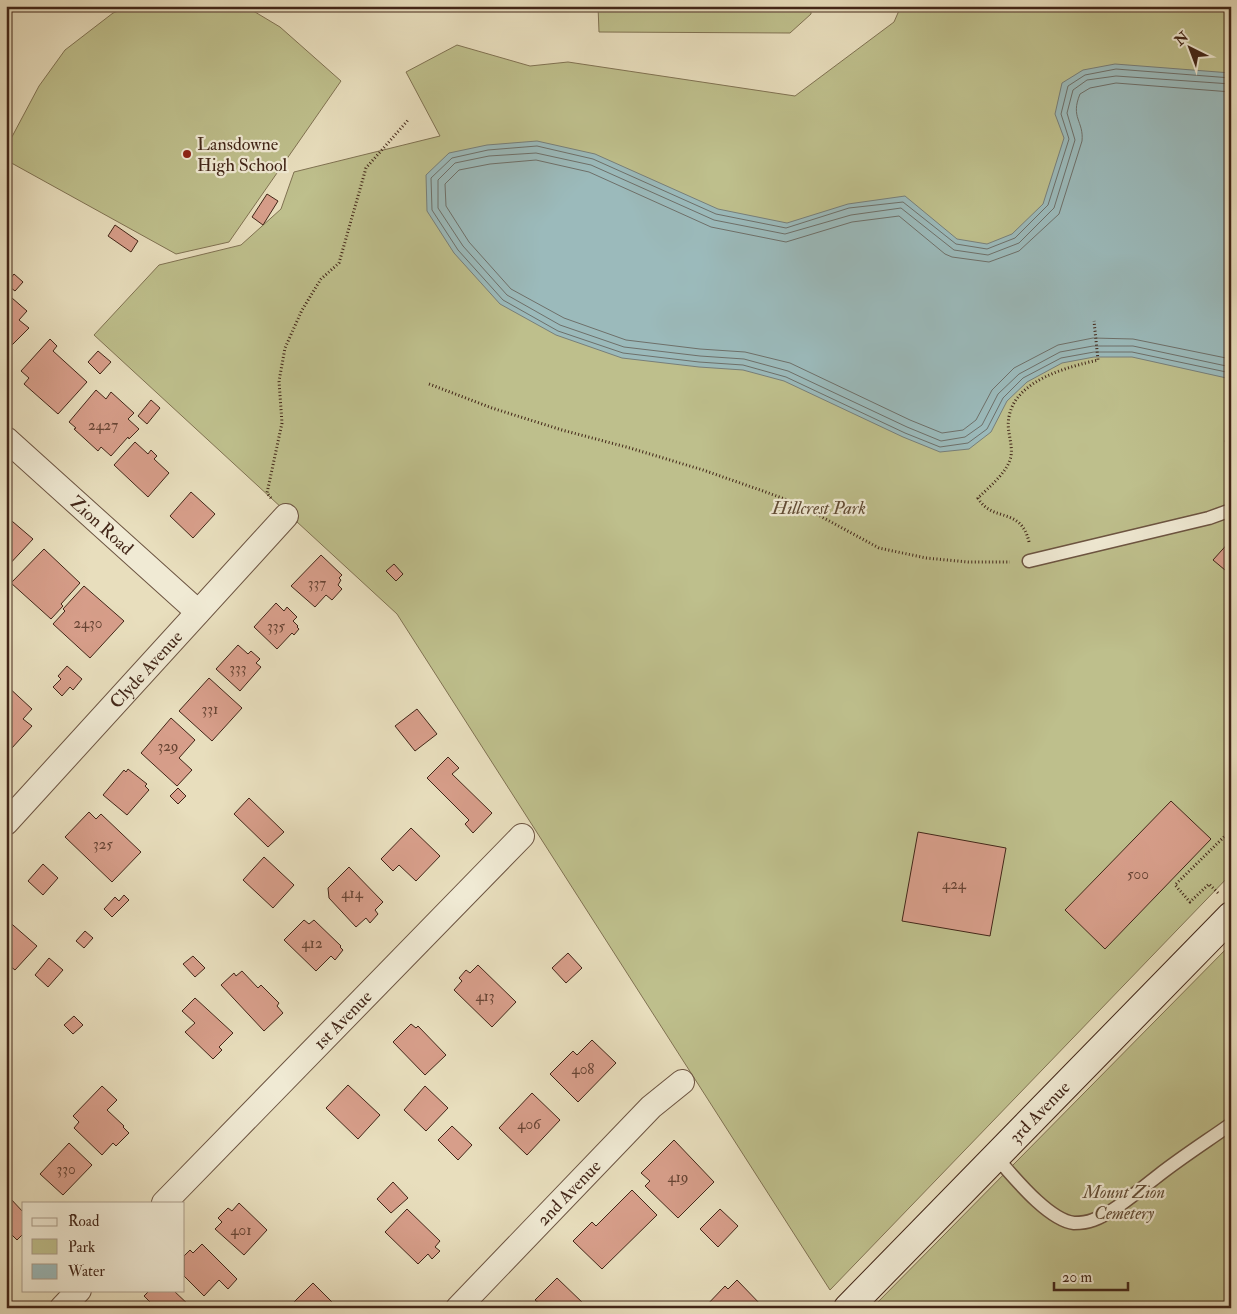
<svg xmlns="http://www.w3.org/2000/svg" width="1237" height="1314" font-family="'IM FELL Double Pica',serif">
  <rect width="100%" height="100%" fill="#e8debd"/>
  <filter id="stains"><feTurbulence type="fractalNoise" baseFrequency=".004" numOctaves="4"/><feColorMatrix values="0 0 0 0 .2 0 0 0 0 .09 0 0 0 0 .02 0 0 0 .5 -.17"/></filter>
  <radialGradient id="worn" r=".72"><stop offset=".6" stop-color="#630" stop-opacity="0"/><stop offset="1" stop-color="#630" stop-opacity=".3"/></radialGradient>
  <g fill="#bebf8c" stroke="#807252">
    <path d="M131,6h114l35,21 61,54 -112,161 -53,12 -170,-94v-12l33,-62 26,-36 48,-37z"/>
    <path d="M598,6h213v8l-21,19 -191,-1z"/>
    <path d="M901,6h68l5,4 9,-4h248v868l-401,416 -433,-676 -303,-279 65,-70 82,-20 40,-36 13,-37 146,-36 -34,-64 51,-27 73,21 38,-4 227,34 99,-74z"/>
    <path d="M1231,944v362l-4,2h-355z"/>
  </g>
  <path fill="#9bbabb" stroke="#777f7a" d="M1115,64l116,9v306l-99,-22h-38l-32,6 -35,19 -20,19 -16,31 -22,17 -29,3 -37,-15 -119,-56 -41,-11 -44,-3 -77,-9 -66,-23 -56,-31 -46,-51 -27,-42 -1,-36 23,-22 38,-8 50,-4 58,13 123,55 69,14 61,-19 57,-8 52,43 30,5 25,-10 31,-30 21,-66 -9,-24 7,-31 21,-13z"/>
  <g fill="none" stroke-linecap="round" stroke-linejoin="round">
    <g stroke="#6e706a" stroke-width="1">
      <path d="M1231,78l-115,-9 -31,6 -17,11 -7,28 8,25 -21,66 -33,33 -28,11 -31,-5 -53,-42 -54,6 -63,20 -70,-14 -123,-55 -56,-13 -49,4 -36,8 -21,20 1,32 26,40 45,50 55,31 65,22 76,9 44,3 43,12 119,56 35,14 28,-4 19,-14 16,-31 20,-20 38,-20 33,-6h38l99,21"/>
      <path d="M1231,84l-115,-8 -29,4 -14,10 -6,23 8,27 -21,68 -35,35 -31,12 -34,-5 -53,-42 -50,7 -66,19 -71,-14 -123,-55 -55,-12 -47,3 -34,7 -17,17v28l25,38 44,49 53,30 64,22 76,9 44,3 44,12 119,56 34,14 24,-4 17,-12 16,-31 21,-20 41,-22 33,-6h40l98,21"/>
      <path d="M1231,92l-115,-9 -26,5 -10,6c-10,24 4,27 2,47l-23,73 -40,37 -30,11 -37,-5 -7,-3 -46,-38 -47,6 -66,20 -75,-15 -122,-55 -53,-12 -46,4 -31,6 -14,14 1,22 23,36 42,47 53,29 62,22 74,9 45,3 45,11 120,57 32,13 21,-3 13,-10 16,-30 22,-22 44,-23 35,-7 40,1 98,20"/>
    </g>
  </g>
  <g fill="#d79e8a" stroke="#422618">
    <path d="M267,194l11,7 -15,24 -11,-8z"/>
    <path d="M115,225l23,16 -7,11 -23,-16z"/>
    <path d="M14,274l9,8 -8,9 -9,-7z"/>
    <path d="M12,298l15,13 -8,9 10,8 -23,23v-46z"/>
    <path d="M50,339l7,7 -4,5 34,31 -29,32 -34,-30 5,-6 -8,-7z"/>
    <path d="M98,351l13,11 -11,12 -12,-12z"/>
    <path d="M96,390l10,9 5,-7 23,21 -6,6 11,10 -10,10 -1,-2 -17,19 -10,-9 -3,4 -24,-22 2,-1 -7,-6z"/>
    <path d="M151,400l9,8 -13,16 -9,-8z"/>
    <path d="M135,442l13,12 3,-4 6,6 -3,3 15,14 -21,24 -34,-32z"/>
    <path d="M191,492l24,22 -22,24 -23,-22z"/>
    <path d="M6,516l27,23 -27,29z"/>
    <path d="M1231,540v35l-18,-15z"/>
    <path d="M44,549l36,34 -19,21 2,2 -12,13 -40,-36z"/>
    <path d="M321,555l21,20 -3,3 2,2 -3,5 4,4 -10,11 -6,-5 -11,12 -24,-21z"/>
    <path d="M394,564l9,10 -7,7 -10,-10z"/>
    <path d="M84,586l40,35 -34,37 -37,-34 12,-13 -2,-2z"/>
    <path d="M276,603l8,8 3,-4 10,10 -4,4 5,5 -1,1 2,2 -5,6 -2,-2 -15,16 -23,-22z"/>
    <path d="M238,645l10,9 3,-3 9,8 -4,4 5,4 -21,24 -24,-22z"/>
    <path d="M67,666l15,13 -9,11 -3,-3 -8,9 -9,-9 8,-8 -3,-3z"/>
    <path d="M209,678l33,30 -30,33 -33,-30z"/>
    <path d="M6,685l26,24 -9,10 9,7 -21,23 -5,-4z"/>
    <path d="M417,709l20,25 -22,17 -20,-25z"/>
    <path d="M171,718l24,22 -16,18 13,12 -15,16 -36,-33z"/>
    <path d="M448,757l11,11 -7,6 40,39 -19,20 -8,-9 4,-4 -42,-42z"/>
    <path d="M128,769l19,15 -2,2 4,4 -22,25 -24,-20 21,-25 2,2z"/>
    <path d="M178,788l8,8 -8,8 -8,-8z"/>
    <path d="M249,798l35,34 -16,15 -34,-33z"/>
    <path d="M1171,801l40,38 -106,110 -40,-39z"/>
    <path d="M89,812l7,7 5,-5 40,38 -29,30 -47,-45z"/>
    <path d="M411,828l29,28 -24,25 -17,-16 -6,6 -12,-12z"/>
    <path d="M918,832l88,16 -16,88 -88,-15z"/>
    <path d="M264,857l30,28 -21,23 -30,-28z"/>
    <path d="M43,864l15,14 -15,17 -15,-14z"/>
    <path d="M349,867l34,35 -8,8 3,4 -8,9 -4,-5 -10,9 -27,-29 -1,-10z"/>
    <path d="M124,895l5,5 -17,17 -8,-8 11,-12 4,4z"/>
    <path d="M6,919l31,27 -22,24 -9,-7z"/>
    <path d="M304,920l5,4 5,-4 27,26 -1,1 3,3 -8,10 -4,-4 -15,15 -32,-31z"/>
    <path d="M85,931l8,7 -9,10 -8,-7z"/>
    <path d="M568,953l14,15 -16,15 -14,-15z"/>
    <path d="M193,956l12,12 -10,9 -12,-13z"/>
    <path d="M49,958l14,12 -15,17 -13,-12z"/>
    <path d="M478,965l38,37 -24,25 -38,-37 8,-9 -3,-3 7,-8 4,3z"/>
    <path d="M242,971l16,17 3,-3 18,18 -2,3 6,7 -19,18 -43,-46 13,-12 2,3z"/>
    <path d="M195,998l38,35 -14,14 3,3 -9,9 -28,-27 10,-9 -13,-12z"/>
    <path d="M74,1016l9,9 -10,9 -9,-9z"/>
    <path d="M411,1024l5,4 2,-2 28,29 -21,20 -32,-33z"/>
    <path d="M592,1040l24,23 -38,39 -28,-28 23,-23 4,4z"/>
    <path d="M348,1085l32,30 -22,24 -32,-31z"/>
    <path d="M102,1086l15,14 -10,10 17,16 -1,1 6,6 -13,13 -3,-3 -11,12 -28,-27 5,-6 -6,-6z"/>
    <path d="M425,1086l23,22 -22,23 -22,-21z"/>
    <path d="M532,1093l28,27 -33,35 -28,-27z"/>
    <path d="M452,1126l20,19 -14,15 -20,-20z"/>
    <path d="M674,1140l40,42 -36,36 -33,-32 5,-5 -9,-8z"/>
    <path d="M69,1143l23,22 -29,30 -23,-21z"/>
    <path d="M393,1182l15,16 -17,15 -14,-14z"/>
    <path d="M632,1190l25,25 -55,54 -29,-28 19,-19 4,4z"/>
    <path d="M9,1197l15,16v20l-7,7 -5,-5 -3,3 -3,-3v-36z"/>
    <path d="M239,1203l28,27 -23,25 -29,-26 7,-7 -4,-4 10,-10 4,3z"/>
    <path d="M407,1209l33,32 -5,6 5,4 -8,8 -4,-5 -10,10 -33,-32z"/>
    <path d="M720,1209l18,17 -20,21 -18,-18z"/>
    <path d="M202,1244l35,35 -9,10 -9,-9 -15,16 -20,-20v-20l6,-6 3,3z"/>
    <path d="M557,1278l28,27 -2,3h-45l3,-3 -6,-5z"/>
    <path d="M737,1280l27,28h-60l21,-22 3,3z"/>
    <path d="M313,1283l25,25h-50z"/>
    <path d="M150,1290h23l19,18h-48l6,-6 -6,-6z"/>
  </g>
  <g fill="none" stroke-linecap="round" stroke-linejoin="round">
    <defs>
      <g id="lane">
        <path d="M1029,561l180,-43 22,-8"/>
        <path d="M996,1157c17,19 52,63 78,66 5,0 14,-1 19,-3 19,-6 49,-32 66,-45 23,-18 48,-34 72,-51"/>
      </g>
      <g id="street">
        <path id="s1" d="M6,439l192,173"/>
        <path id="s2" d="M6,823l280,-307"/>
        <path id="s3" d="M164,1203l358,-367"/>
        <path d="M62,1308l17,-18"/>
        <path id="s4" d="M458,1308l193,-201 31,-25"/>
      </g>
      <g id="secondary">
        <path id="s5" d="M848,1308l383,-392"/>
      </g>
    </defs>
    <use href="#lane" stroke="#6c5441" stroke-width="15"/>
    <use href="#street" stroke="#6c5441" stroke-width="26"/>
    <use href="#secondary" stroke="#422618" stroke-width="30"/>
    <g stroke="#422618" stroke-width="3" stroke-dasharray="1 2.5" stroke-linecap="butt">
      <path d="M429,384l63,24 70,22 68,18 73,22 60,21 35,13 81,44 47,10 42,4h42"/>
      <path d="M1225,440l6,2"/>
      <path d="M271,498l-4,-5 15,-70 -3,-42 6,-33 17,-38 19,-31 18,-16 27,-95 43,-49"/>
      <path d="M1029,542c-8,-36 -37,-19 -51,-44 11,-11 30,-26 33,-42 2,-13 -5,-26 -2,-39 6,-37 59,-50 89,-57l-4,-39"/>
      <path d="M1218,893l-9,-9 -19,18 -15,-17 56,-55"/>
    </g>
    <use href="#lane" stroke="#f0ead4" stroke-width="12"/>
    <use href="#street" stroke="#f0ead4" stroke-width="24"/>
    <use href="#secondary" stroke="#f0ead4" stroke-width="28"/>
  </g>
  <circle fill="#8f2418" stroke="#f0ead4" stroke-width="2" cx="187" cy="154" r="5"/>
  <g text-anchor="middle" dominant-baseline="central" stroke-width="4.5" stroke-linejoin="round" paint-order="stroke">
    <g font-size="15" fill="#674434">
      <text x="103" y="425">2427</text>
      <text x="317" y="583">337</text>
      <text x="88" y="623">2430</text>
      <text x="276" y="626">335</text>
      <text x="238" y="668">333</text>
      <text x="210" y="709">331</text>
      <text x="168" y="746">329</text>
      <text x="103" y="844">325</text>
      <text x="1138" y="874">500</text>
      <text x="954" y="884">424</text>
      <text x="352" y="893">414</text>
      <text x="312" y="943">412</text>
      <text x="485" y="996">413</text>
      <text x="583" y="1069">408</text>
      <text x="529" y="1124">406</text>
      <text x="66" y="1169">330</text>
      <text x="678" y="1177">419</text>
      <text x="241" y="1230">401</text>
    </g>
    <g font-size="18" fill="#422618" stroke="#f0ead4" text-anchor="start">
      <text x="197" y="144">Lansdowne<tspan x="197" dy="21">High School</tspan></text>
    </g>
    <g font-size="18" font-style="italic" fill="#614c35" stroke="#f0ead4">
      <text x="819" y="508">Hillcrest Park</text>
      <text x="1124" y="1192">Mount Zion<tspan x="1124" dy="21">Cemetery</tspan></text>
    </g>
    <g font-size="18" fill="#422618" stroke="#f0ead4">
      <text stroke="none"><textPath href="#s1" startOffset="129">Zion Road</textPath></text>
      <text stroke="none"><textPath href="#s2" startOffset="208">Clyde Avenue</textPath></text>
      <text stroke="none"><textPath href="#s3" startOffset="256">1st Avenue</textPath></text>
      <text stroke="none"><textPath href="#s5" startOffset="274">3rd Avenue</textPath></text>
      <text stroke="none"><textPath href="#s4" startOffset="160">2nd Avenue</textPath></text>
    </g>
  </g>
  <rect width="1237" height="1314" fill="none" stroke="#e8debd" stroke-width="25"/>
  <rect x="8" y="8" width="1222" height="1299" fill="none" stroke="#422618" stroke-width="2.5"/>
  <rect x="12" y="12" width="1212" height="1289" fill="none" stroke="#422618"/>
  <rect x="22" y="1202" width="162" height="90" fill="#f0ead4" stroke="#aa9c89"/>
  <rect x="32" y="1218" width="25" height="8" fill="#f0ead4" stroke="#aa9c89"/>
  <text x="68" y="1226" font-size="15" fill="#422618">Road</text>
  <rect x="32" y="1239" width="25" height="15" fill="#bebf8c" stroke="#aa9c89"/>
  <text x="68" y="1252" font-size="15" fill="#422618">Park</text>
  <rect x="32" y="1264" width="25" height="15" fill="#9bbabb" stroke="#aa9c89"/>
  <text x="68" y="1276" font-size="15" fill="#422618">Water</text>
  <g transform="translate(1190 48) rotate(318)" stroke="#f0ead4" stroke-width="4" paint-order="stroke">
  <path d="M0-4L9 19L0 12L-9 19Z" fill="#422618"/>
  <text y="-8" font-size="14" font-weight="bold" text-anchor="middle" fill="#422618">N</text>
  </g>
  <path d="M1054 1282v8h74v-8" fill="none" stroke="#422618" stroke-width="2.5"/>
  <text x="1062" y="1282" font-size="15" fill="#422618" stroke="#f0ead4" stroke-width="4" paint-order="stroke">20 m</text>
  <rect width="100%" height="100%" filter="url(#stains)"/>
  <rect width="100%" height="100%" fill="url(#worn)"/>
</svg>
